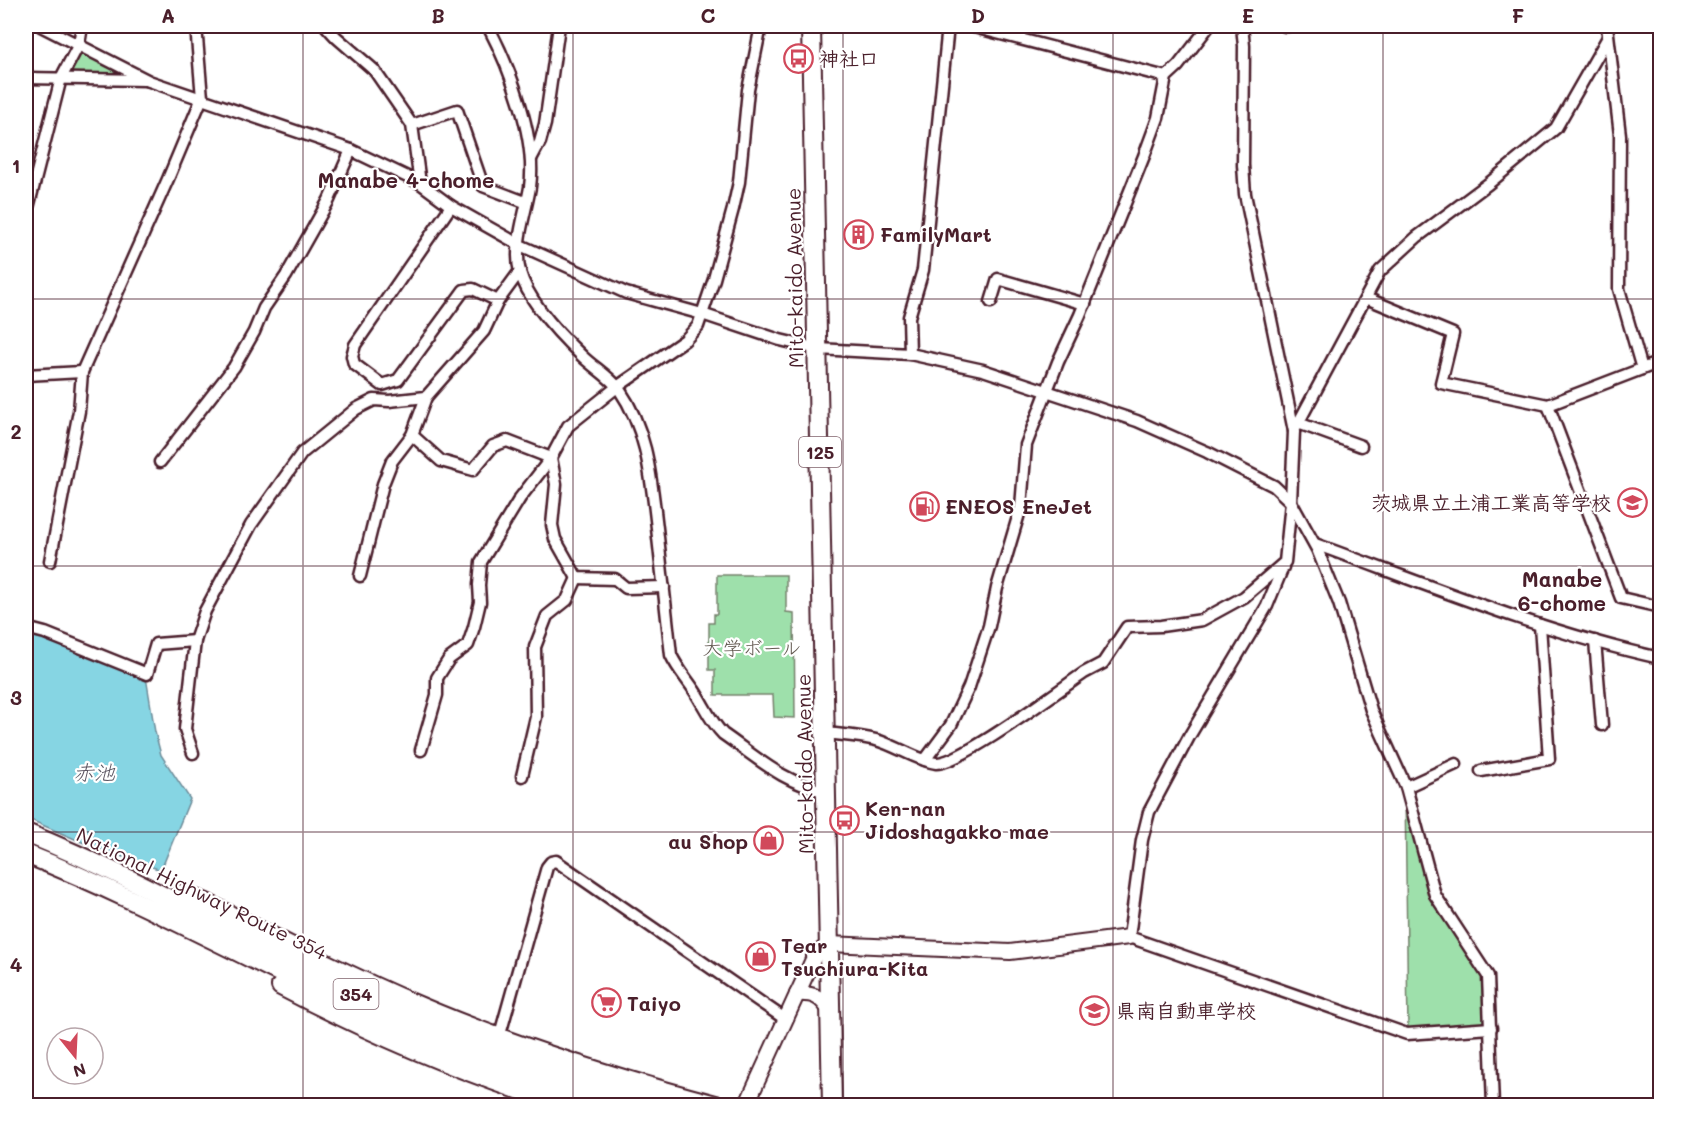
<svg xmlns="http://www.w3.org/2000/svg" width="1686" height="1131" font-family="Mali,'Klee One',sans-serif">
  <rect width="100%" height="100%" fill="#fff"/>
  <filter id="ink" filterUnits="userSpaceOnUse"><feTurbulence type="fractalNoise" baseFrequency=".0167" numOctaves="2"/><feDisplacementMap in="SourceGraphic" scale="12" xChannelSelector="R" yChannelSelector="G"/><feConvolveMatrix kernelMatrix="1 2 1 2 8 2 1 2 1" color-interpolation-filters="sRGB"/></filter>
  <g filter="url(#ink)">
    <g fill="#9ee0ab" stroke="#74806b" stroke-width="1.5">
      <path d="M80,48l60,30 -74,-2z"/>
      <path d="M717,575h69v37l8,1 1,105 -21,-1 -1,-22h-58v-25h-6v-47h5v-9h3z"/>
      <path d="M1405,790l26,106 54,82 2,48 -79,4z"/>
    </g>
    <path fill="#86d5e3" stroke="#6e8c99" stroke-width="1.5" d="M26,630l120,47 9,55 6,23 29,44 -29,71 -70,-24 -65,-28z"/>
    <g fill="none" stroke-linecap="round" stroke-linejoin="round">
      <defs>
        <g id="street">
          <path d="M41,26l108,55 202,69 69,33 31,23 69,39 106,48 76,21 78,26 38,9 92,5 73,16 154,51 70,31 67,34 17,16 26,47 22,54 32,107 35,77 29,108 53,81 5,130"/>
          <path d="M326,26l10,11 38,33 38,55 8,58"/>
          <path d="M488,26c22,42 49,112 42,161 -4,25 -17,60 -10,85 8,29 40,63 62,84 11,11 27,20 37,33 29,42 32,90 38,139 5,42 9,85 14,127 6,13 15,23 23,35 10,15 16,31 29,44 32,22 63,51 103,57"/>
          <path d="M970,26l196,51"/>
          <path d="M1242,26l2,20 -1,119 2,29 49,237"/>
          <path d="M1285,26h3"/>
          <path d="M1607,26l13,109 -1,154 23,80"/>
          <path d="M26,78l120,2"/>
          <path d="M412,125l45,-15 26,76 42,16"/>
          <path d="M531,159l9,-17 5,-18 14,-98"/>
          <path d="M451,206l-96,139 -3,11 2,8 28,21 16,-5 66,-90 9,-1 25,12"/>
          <path d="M26,216l35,-138 18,-34 3,-18"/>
          <path d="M1366,298l87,36 -12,49 107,22 112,-43"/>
          <path d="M991,302l7,-23 87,25"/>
          <path d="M910,354l-1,-37 14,-47 25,-244"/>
          <path d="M26,375l56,-3"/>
          <path d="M1548,405l73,193 39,9"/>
          <path d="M1298,423l63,23"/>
          <path d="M412,435l29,26 32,9 20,-24 14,-5 44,17 5,26 -4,41 3,14 22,39 38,1 11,9 38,-1"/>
          <path d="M160,462l74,-95 20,-35 10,-24 22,-32 43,-76 22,-50"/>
          <path d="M1315,544c113,41 227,88 345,114"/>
          <path d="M50,561l29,-150 3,-39 86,-193 34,-81 -6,-72"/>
          <path d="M1283,567l-16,39 -77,129 -41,77 -7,28 -13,97 278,97 84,-6"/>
          <path d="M360,576l23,-92 9,-23 20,-26 14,-38"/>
          <path d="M26,628l19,5 102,41 9,-30 39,-3"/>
          <path d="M1595,641l7,84"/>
          <path d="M826,733c16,2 34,3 50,7 19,5 42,21 60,23 23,2 123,-73 148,-90l19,-10 24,-36 34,-1 41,-6 42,-23 41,-35 6,-60 3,-71 86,-160 37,-34 71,-53 68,-56 51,-89"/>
          <path d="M421,750l16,-55v-17l12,-19 19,-14 6,-18 6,-25 -1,-17 2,-23 39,-64 31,-40 17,-32 49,-39 68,-47 13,-14 16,-47 19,-70 6,-27 9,-92 13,-64"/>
          <path d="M193,753l-8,-24 10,-88 10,-30 46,-86 51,-72 54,-44 18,-9 15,1 37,-4 58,-66 14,-30 22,-30"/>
          <path d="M925,760l26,-35 18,-38 20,-61 8,-38 24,-81 5,-62 32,-83 22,-47 64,-159 14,-38 8,-41 12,-11 31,-40"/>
          <path d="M1481,771l68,-12 -9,-134"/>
          <path d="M522,776l14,-59 -1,-70 12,-31 20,-16 10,-22"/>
          <path d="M1406,787l50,-23"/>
          <path d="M499,1038l48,-171 4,-5 5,-1 229,158"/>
        </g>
        <g id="secondary">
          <path d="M797,994c17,-1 24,3 33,17"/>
          <path d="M746,1106l64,-140 5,-11 14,-11 181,8 119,-15"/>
        </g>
        <g id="highway">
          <path d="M811,26l21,1080"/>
          <path d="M26,833c114,46 219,108 330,160 98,47 203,82 307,113"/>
          <path d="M26,854c134,53 259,126 392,183 63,27 127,48 193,69"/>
          <path d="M182,894l22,8c72,37 143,74 217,105 96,41 197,72 298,99"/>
          <path d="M281,986c93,49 188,89 288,120"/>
        </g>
      </defs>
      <use href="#street" stroke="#4a1f2b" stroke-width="15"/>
      <use href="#secondary" stroke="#4a1f2b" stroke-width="18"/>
      <use href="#highway" stroke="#4a1f2b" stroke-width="22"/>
      <use href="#street" stroke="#fff" stroke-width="10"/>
      <use href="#secondary" stroke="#fff" stroke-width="14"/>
      <use href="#highway" stroke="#fff" stroke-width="18"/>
    </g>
  </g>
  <path fill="none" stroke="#4a1f2b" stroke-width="1.5" stroke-opacity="0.55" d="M303,26v1080M573,26v1080M843,26v1080M1113,26v1080M1383,26v1080M26,299h1634M26,566h1634M26,832h1634"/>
  <defs>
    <symbol id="bus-ring" viewBox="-11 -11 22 22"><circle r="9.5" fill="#fff" stroke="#d1495b" stroke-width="1.5"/><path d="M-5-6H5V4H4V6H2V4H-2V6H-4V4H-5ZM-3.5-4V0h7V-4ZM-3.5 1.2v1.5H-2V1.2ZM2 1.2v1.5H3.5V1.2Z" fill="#d1495b"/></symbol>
    <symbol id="building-ring" viewBox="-11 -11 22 22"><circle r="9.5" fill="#fff" stroke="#d1495b" stroke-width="1.5"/><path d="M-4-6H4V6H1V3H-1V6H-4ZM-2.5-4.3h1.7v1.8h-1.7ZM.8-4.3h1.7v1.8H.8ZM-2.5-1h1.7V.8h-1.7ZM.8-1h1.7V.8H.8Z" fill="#d1495b"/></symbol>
    <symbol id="school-ring" viewBox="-11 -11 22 22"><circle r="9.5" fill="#fff" stroke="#d1495b" stroke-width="1.5"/><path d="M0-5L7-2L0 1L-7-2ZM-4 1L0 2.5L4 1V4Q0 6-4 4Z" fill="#d1495b"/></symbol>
    <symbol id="fuel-ring" viewBox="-11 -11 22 22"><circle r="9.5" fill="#fff" stroke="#d1495b" stroke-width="1.5"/><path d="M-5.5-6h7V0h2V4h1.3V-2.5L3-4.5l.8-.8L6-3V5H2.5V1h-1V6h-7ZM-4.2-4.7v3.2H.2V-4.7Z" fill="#d1495b"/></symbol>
    <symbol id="shop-ring" viewBox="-11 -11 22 22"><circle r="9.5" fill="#fff" stroke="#d1495b" stroke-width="1.5"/><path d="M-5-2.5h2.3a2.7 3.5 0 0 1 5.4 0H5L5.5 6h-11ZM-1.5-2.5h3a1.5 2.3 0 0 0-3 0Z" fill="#d1495b"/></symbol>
    <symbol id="supermarket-ring" viewBox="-11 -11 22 22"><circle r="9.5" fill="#fff" stroke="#d1495b" stroke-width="1.5"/><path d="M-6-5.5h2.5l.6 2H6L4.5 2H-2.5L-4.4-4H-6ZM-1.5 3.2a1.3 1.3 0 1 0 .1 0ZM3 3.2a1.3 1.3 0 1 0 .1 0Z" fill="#d1495b"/></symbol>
  </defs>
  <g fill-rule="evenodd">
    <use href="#bus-ring" x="782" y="42" width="33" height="33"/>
    <use href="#building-ring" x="842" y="218" width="33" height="33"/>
    <use href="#school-ring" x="1616" y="486" width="33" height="33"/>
    <use href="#fuel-ring" x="908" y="490" width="33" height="33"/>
    <use href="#bus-ring" x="828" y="804" width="33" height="33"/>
    <use href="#shop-ring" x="752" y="824" width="33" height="33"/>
    <use href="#shop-ring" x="744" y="940" width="33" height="33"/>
    <use href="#supermarket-ring" x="590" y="986" width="33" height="33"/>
    <use href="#school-ring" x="1078" y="994" width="33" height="33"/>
  </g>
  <g text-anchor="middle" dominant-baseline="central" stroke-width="4.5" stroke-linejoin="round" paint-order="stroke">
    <g fill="#fff" stroke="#80626b" stroke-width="1.5">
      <rect x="799" y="437" width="42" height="30" rx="4.5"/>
      <rect x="333.5" y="979" width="45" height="30" rx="4.5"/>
    </g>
    <g font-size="18" font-weight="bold" fill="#4a1f2b">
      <text x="820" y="452">125</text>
      <text x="356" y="994">354</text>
    </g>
    <g font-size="20" font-weight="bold" fill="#4a1f2b" stroke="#fff" text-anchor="start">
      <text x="819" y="58">神社口</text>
      <text x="880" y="234">FamilyMart</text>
      <text x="1611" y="502" text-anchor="end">茨城県立土浦工業高等学校</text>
      <text x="945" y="506">ENEOS EneJet</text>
      <text x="865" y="808">Ken-nan<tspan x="865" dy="23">Jidoshagakko mae</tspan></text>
      <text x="748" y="841" text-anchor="end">au Shop</text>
      <text x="781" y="945">Tear<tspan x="781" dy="23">Tsuchiura-Kita</tspan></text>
      <text x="627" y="1003">Taiyo</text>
      <text x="1116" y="1010">県南自動車学校</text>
    </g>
    <g font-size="20" fill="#4a1f2b" stroke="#fff">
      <text transform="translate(794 278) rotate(-91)">Mito-kaido Avenue</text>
      <text transform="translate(804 764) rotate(-91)">Mito-kaido Avenue</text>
      <text transform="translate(202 893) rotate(26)">National Highway Route 354</text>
    </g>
    <g font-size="20" fill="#635951" stroke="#fff">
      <text x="752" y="647">大学ボール</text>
    </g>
    <g font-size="21" font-weight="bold" fill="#4a1f2b" stroke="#fff">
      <text x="406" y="179">Manabe 4-chome</text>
      <text x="1562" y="578">Manabe<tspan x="1562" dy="24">6-chome</tspan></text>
    </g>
    <g font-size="21" font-style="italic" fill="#5c5662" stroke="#fff">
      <text x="94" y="771">赤池</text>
    </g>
  </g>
  <rect width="1686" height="1131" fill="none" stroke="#fff" stroke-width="66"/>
  <g transform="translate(75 1056) rotate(162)"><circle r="28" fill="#ffffff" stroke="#b7a5aa" stroke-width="1.5"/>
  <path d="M0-4.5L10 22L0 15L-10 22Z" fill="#d1495b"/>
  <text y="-9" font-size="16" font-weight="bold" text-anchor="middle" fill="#4a1f2b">N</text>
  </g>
  <rect x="33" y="33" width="1620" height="1065" fill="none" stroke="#4a1f2b" stroke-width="2"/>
  <g font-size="20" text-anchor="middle" font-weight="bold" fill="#4a1f2b">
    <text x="168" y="23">A</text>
    <text x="438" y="23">B</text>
    <text x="708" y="23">C</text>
    <text x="978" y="23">D</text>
    <text x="1248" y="23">E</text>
    <text x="1518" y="23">F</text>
    <text x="16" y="173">1</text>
    <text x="16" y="439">2</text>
    <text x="16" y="705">3</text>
    <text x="16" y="972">4</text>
  </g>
</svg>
